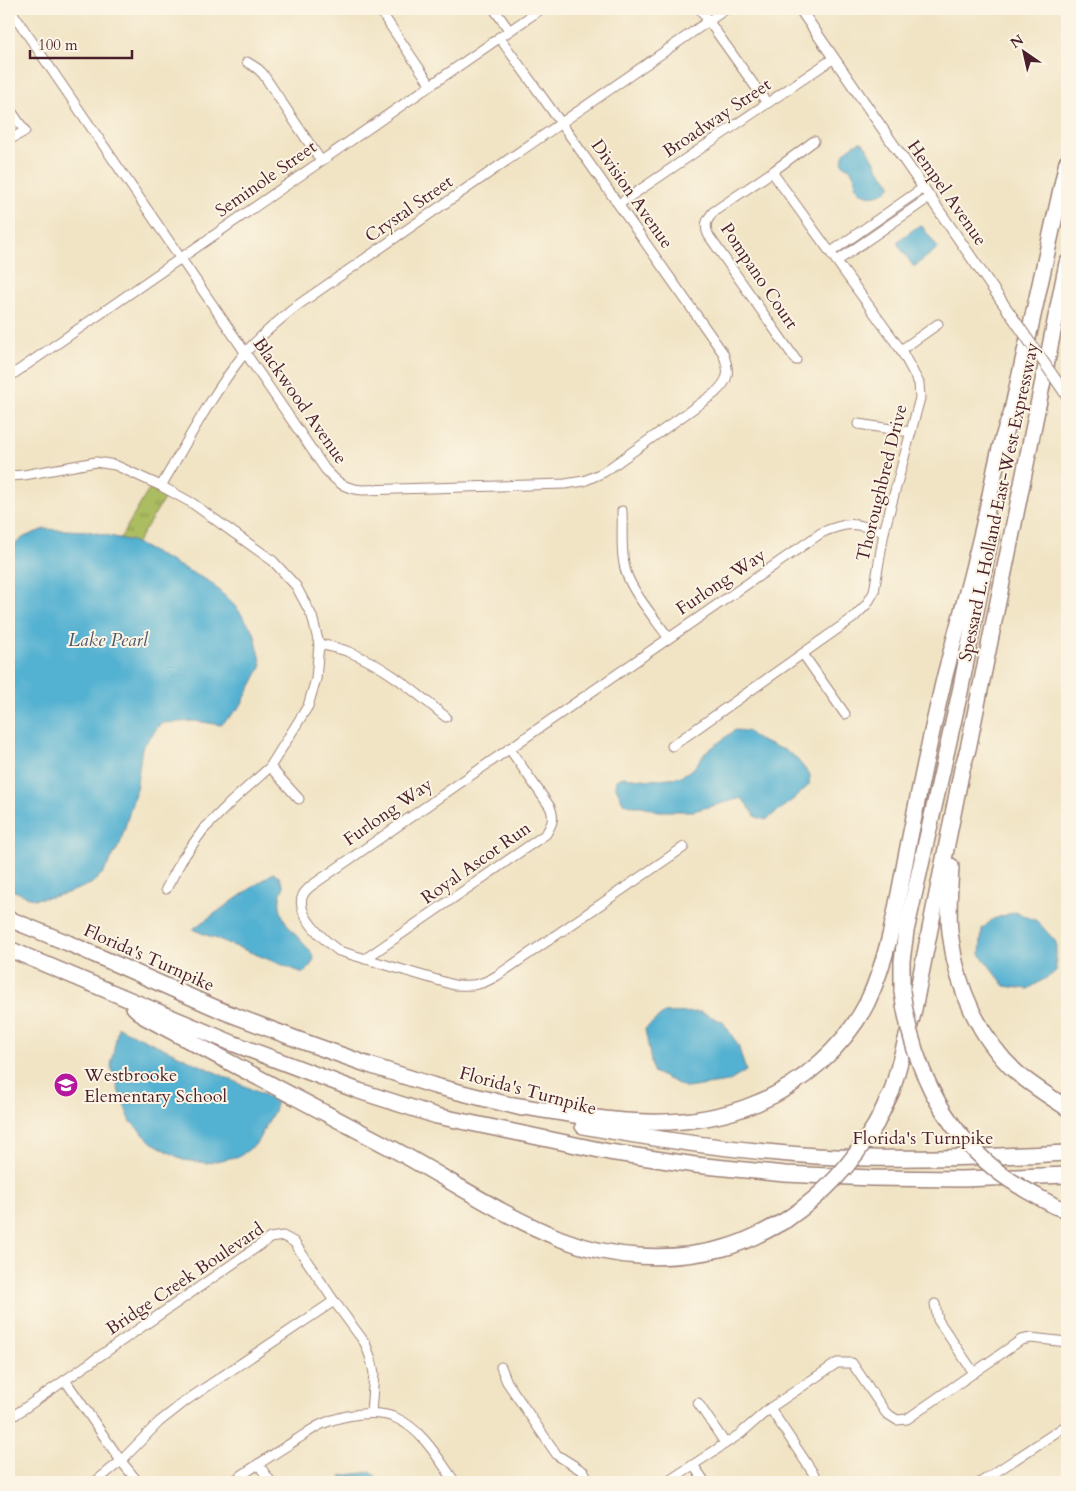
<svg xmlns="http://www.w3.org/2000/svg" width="1076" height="1491" font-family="Cardo,serif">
  <defs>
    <pattern id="park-tufts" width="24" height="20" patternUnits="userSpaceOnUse" patternTransform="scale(1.25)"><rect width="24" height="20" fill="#abbd61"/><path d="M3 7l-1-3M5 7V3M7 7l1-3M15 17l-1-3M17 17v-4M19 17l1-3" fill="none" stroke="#8d9950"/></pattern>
  </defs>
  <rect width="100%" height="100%" fill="#fcf5e5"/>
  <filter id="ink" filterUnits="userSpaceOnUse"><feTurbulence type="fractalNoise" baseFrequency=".02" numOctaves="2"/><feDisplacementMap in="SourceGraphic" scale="10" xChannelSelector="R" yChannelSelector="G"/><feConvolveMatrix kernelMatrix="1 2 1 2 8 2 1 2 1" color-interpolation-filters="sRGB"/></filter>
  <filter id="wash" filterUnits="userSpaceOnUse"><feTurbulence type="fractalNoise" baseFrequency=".0096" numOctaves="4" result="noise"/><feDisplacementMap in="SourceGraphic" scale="20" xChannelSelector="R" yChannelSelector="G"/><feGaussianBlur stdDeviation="1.12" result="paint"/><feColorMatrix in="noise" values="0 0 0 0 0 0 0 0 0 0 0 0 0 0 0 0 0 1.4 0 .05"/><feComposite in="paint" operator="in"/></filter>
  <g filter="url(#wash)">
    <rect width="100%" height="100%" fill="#f1e4c5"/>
    <path fill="url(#park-tufts)" stroke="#7a6e46" d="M151,486l15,10 -42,67 -13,-9z"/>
    <g fill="#53b1d1" stroke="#4e687e">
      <path d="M859,142h3l5,5 11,21 13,16c-4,11 -21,15 -30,8 -3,-2 -4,-5 -6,-7l1,-5 -6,-12 -7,-3c-3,-13 6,-17 16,-23z"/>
      <path d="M922,226l16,22 -23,18h-2l-16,-23 2,-3 18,-13z"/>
      <path d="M44,529l43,2 45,10 78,41 26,25 18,25 8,33 -22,42 -19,18 -25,-4 -35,2 -19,25 -6,42 -16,54 -17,29 -12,11 -23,9 -17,4 -17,2 -25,-10v-340l15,-12z"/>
      <path d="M735,730l12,1 11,9 29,11 8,6 15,18 -1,10 -14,13 -29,22 -10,-3 -14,-19 -49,13h-36l-14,-5h-9l-11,-3 -8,-18 1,-5 7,-3 28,3 28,-3 14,-8 12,-16z"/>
      <path d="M273,873l5,2 6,11c-15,30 13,47 29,69l1,4c-3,6 -5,10 -11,14l-109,-43v-2z"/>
      <path d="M1015,912l22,9 19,21v30l-28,17 -23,-3 -25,-32 2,-25 11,-10z"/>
      <path d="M701,1012l22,10 15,23 8,26 -18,11 -41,6 -34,-16 -8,-43 19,-16z"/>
      <path d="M118,1027l159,74 -3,10 -18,33 -16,12 -33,7 -24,-3 -32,-18 -20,-20 -10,-24 -10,-32z"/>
      <path d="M371,1472l11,10h-40l-1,-6z"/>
    </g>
  </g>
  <g filter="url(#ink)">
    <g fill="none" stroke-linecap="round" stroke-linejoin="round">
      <defs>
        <g id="minor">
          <path d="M10,9l315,460c13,14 18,19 37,21l203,-6 19,-3 20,-9 111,-79c15,-14 15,-21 8,-40l-162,-230 -62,-86"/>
          <path d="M379,9l51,75"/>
          <path d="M494,9l15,21"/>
          <path d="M700,9l67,94"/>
          <path d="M247,62l11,7 5,5 58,87"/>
          <path d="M9,108l16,23 -16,9"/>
          <path d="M619,204l215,-146"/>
          <path d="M831,252l92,-64"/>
          <path d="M837,261l93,-64"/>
          <path d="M901,350l37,-26"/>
          <path d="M796,360l-87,-124c-5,-10 -3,-15 4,-24l59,-40 42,-31"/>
          <path d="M9,377l532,-368"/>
          <path d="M858,424l53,8"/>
          <path d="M9,476l15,-1 72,-13 19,3 46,21 31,17 81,58 23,25 16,30 7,28 -3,35 -8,27 -38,61 -38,34 -29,29 -20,28 -17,31"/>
          <path d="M161,486c26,-44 51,-92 83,-132 16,-18 35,-34 54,-49l428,-296"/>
          <path d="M622,511c1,20 -2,42 4,61 6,20 30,48 42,65"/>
          <path d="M319,644c10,2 20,4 30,8 37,14 66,40 97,65"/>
          <path d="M803,654l42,60"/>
          <path d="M672,746l181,-128 14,-14 7,-12 10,-60 36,-134 -1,-15 -18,-33 -129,-178"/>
          <path d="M270,767l29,32"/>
          <path d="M684,847l-186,128c-16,10 -24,11 -44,10l-115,-34c-14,-10 -45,-37 -36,-56 2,-4 6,-7 8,-9l510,-353c28,-12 34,-10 63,-1"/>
          <path d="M365,959l181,-125c6,-10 9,-16 4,-27l-41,-59"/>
          <path d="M935,1304l3,16 36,53"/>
          <path d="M501,1367l6,15 50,73 27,17 6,10"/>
          <path d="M65,1380l56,81 17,21"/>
          <path d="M698,1403l27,40"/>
          <path d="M770,1408l49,74"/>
          <path d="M9,1419l261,-181 13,-2 11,6 40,59 31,42 6,16 3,14 -3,40"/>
          <path d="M258,1464l13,18"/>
          <path d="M693,1465l12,17"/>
          <path d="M95,1482l26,-21 38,-39 28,-22 147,-99"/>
          <path d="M232,1482c21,-15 42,-28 64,-42 8,-5 17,-12 26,-16 20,-9 53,-15 74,-6 27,12 43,42 59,64"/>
          <path d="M667,1482l73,-48 30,-26 67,-45h15l34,50 11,7 10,-1 114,-79 10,-2 36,4"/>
          <path d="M981,1482l86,-57"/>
        </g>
        <g id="tertiary">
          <path d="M800,9l218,316"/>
          <path d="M1056,380l11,16"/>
        </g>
        <g id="motorway">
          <path d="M951,866c-1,24 -4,49 0,73 6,49 29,100 66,134 16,13 33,24 50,35"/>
          <path d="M9,919l59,24 157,69 74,28 70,25 66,21 87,22"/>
          <path d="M9,949l223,94 127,48 78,25 77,16 95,20 86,13 90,9 86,4 91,1 105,-4"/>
          <path d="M902,991v-30l4,-30 54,-239 31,-157"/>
          <path d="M134,1007l11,10c83,45 167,89 250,133 55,30 108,66 166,89 51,20 110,23 163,9 22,-6 42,-17 62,-28"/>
          <path d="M513,1105c81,13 165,32 244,-2 44,-18 88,-57 110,-100 25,-53 32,-114 44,-171 10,-51 21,-102 33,-153 13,-50 27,-100 39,-151 9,-37 13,-77 28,-113l56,-253"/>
          <path d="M876,1124l16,-33 21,-77 49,-245 6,-20 99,-486"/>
          <path d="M583,1126c77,14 155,25 233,30 84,5 168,1 251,-3"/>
          <path d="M1055,1206l12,4"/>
        </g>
      </defs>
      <use href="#minor" stroke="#9e8278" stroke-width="11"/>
      <use href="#tertiary" stroke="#9e8278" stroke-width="12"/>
      <use href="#motorway" stroke="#9e8278" stroke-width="18"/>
      <use href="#minor" stroke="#fff" stroke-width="9"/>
      <use href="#tertiary" stroke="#fff" stroke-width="10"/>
      <use href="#motorway" stroke="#fff" stroke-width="15"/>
      <defs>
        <path id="tertiary-bridge" d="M1018,325l38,55"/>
        <g id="motorway-bridge">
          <path d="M902,991c9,70 38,134 94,179 18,15 39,25 59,36"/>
          <path d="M786,1220c41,-28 64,-54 90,-96"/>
        </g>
      </defs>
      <use href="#tertiary-bridge" stroke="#9e8278" stroke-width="12" stroke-linecap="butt"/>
      <use href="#motorway-bridge" stroke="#9e8278" stroke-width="18" stroke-linecap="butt"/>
      <use href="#tertiary-bridge" stroke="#fff" stroke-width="10"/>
      <use href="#motorway-bridge" stroke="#fff" stroke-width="15"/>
    </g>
  </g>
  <defs>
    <symbol id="school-disc" viewBox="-11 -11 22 22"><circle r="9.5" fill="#b5179e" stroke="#fcf5e5"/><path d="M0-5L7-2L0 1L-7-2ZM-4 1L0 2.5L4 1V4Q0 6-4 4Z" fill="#fff"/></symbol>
  </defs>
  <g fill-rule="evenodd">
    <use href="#school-disc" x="52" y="1071" width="28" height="28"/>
  </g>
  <g text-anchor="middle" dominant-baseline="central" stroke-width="4" stroke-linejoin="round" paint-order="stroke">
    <g font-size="18" fill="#4a1f2b" stroke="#fcf5e5">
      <text transform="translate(717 118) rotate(-34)">Broadway Street</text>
      <text transform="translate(266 179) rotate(-35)">Seminole Street</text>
      <text transform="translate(947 193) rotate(55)">Hempel Avenue</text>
      <text transform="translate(632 194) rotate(55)">Division Avenue</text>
      <text transform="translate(409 209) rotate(-35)">Crystal Street</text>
      <text transform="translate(759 276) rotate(56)">Pompano Court</text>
      <text transform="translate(300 401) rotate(55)">Blackwood Avenue</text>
      <text transform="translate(882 483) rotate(-76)">Thoroughbred Drive</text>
      <text transform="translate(999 502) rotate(-78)">Spessard L. Holland East-West Expressway</text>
      <text transform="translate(721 582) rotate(-34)">Furlong Way</text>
      <text transform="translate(388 812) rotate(-35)">Furlong Way</text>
      <text transform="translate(476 863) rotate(-35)">Royal Ascot Run</text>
      <text transform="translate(149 958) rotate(24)">Florida's Turnpike</text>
      <text transform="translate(528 1091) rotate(15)">Florida's Turnpike</text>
      <text x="923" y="1138">Florida's Turnpike</text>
      <text transform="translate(185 1279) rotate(-34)">Bridge Creek Boulevard</text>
    </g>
    <g font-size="18" fill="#4a1f2b" stroke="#fcf5e5" text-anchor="start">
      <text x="84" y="1075">Westbrooke<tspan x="84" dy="21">Elementary School</tspan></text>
    </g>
    <g font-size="19" font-style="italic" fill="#4e596d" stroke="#fcf5e5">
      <text x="108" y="640">Lake Pearl</text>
    </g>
  </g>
  <rect width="1076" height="1491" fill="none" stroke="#fcf5e5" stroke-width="30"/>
  <g transform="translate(1024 52) rotate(326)" stroke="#fcf5e5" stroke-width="4" paint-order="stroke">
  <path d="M0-4L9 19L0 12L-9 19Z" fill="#4a1f2b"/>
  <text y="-8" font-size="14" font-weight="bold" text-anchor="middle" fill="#4a1f2b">N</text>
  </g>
  <path d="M30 50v8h102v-8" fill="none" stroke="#4a1f2b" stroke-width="2.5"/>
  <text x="38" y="50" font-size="15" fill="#4a1f2b" stroke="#fcf5e5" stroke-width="4" paint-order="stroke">100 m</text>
</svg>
